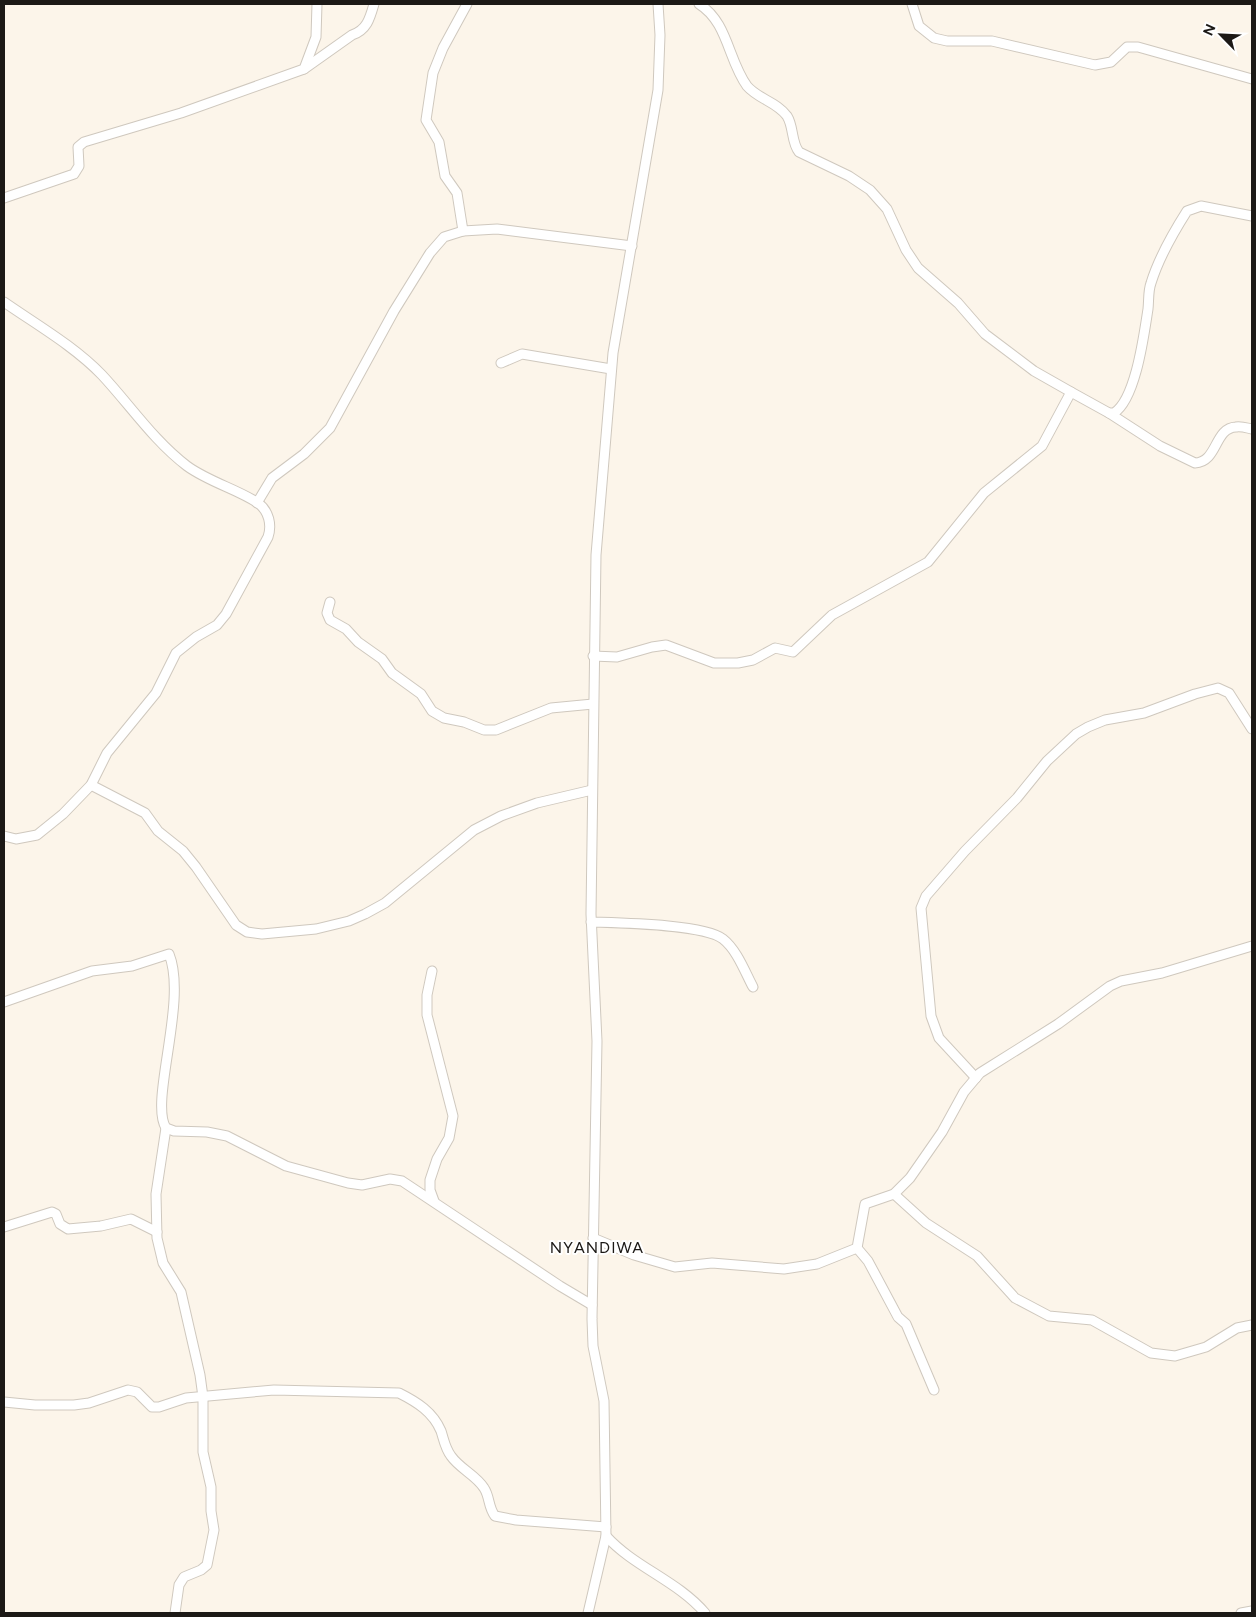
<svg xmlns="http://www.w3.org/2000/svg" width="1256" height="1617" font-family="Figtree,sans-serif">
  <rect width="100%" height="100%" fill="#fcf5ea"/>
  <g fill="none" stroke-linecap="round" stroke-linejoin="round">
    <defs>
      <g id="minor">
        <path d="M699,4c29,18 29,56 48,82 11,13 30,16 40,30 7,11 4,26 12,36l50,24 21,14 17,19 19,41 12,18 40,35 27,31 49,37 37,21"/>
        <path d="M912,4l7,22 15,12 13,3h45l103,24 16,-3 16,-15h11l114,32"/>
        <path d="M304,69l48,-34c15,-5 18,-17 22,-31"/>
        <path d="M4,198l70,-24 5,-8 -1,-19 6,-5 97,-29 123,-44 12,-32 1,-33"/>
        <path d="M463,231l-6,-38 -12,-17 -6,-34 -13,-22 7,-47 10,-25 24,-44"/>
        <path d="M4,302c33,23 70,44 98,73 28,30 52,66 85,91 22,16 50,23 71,37 11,8 14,22 10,34l-42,77 -9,11 -21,12 -20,16 -20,40 -49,60 -16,32 -28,29 -26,21 -21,4 -12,-3"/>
        <path d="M501,363l21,-9 89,15"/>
        <path d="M1109,413l51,33 35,17c23,-1 19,-35 41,-36 5,-1 11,1 16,2"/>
        <path d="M257,503l15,-25 32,-24 26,-26 64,-117 36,-58 14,-16 19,-6 34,-2 135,17"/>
        <path d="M330,602l-3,11 3,7 16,9 12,13 24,17 10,14 29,21 11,17 12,7 20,4 20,8h12l55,-22 42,-4"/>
        <path d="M593,656l24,1 35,-10 14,-2 48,18h24l15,-3 22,-12 18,4 39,-37 96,-53 56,-69 58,-47 29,-54 38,21h5c22,-14 30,-79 34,-104 1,-9 0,-18 3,-26 8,-26 22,-50 36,-72l14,-5 51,10"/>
        <path d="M91,785l54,28 13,18 25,20 13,16 40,58 11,7 15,2 54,-5 33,-8 16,-7 20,-11 89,-73 27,-14 36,-13 55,-13"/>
        <path d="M591,922c27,1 113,2 132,17 14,11 22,33 30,48"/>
        <path d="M432,971l-5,24v20l26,101 -4,22 -12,21 -7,21v10l4,11"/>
        <path d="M4,1002l88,-31 40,-5 37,-12c19,47 -20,148 -3,174l8,3 33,1 20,4 59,30 62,17 14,2 28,-6 12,2 158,105 32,19"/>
        <path d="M976,1078l-37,-40 -8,-22 -10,-108 5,-12 39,-45 52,-53 30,-37 29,-27 12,-7 17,-7 39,-7 51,-19 23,-6 11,5 23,36"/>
        <path d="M166,1128l-10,66 1,44 6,25 18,29 19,83 3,22v55l8,35v24l3,19 -7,35 -6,5 -17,7 -5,8 -4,28"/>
        <path d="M894,1194l32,29 51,33 38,42 34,18 43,4 59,33 24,3 31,-9 31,-19 15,-3"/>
        <path d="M4,1227l48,-15 4,2 4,10 8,5 33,-3 30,-7 26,13"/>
        <path d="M593,1238l41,17 41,12 37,-4 72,6 33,-5 40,-16 8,-44 29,-10 16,-16 32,-46 22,-40 16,-19 78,-49 52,-38 11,-5 41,-8 90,-27"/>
        <path d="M857,1248l11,13 30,56 8,7 28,66"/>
        <path d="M4,1402l31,3h39l15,-2 39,-13 9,2 15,15h7l27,-9 88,-8 125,3c18,9 34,19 42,38 3,9 4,17 10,25 9,13 25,19 33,32 6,9 4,19 11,28l21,4 90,7"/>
        <path d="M606,1536c28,31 72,45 99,77"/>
        <path d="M588,1613l18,-77 -2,-135 -11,-55 -1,-27 5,-278 -6,-127 5,-359 17,-202 45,-263 2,-55 -2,-31"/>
        <path d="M1241,1613l11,-2"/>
      </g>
    </defs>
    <use href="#minor" stroke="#cfc8be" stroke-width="11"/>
    <use href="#minor" stroke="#fff" stroke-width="9"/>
  </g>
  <g text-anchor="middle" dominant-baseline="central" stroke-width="4" stroke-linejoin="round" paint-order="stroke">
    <g font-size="16" letter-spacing="1" fill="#1c1916" stroke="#fff">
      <text x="597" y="1247">NYANDIWA</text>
    </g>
  </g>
  <rect width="1256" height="1617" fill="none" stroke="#1c1916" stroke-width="10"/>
  <g transform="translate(1221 35) rotate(294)" stroke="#ffffff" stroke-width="4" paint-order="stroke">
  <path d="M0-4L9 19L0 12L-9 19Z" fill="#1c1916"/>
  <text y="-8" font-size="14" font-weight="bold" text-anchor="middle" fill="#1c1916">N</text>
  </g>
</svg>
